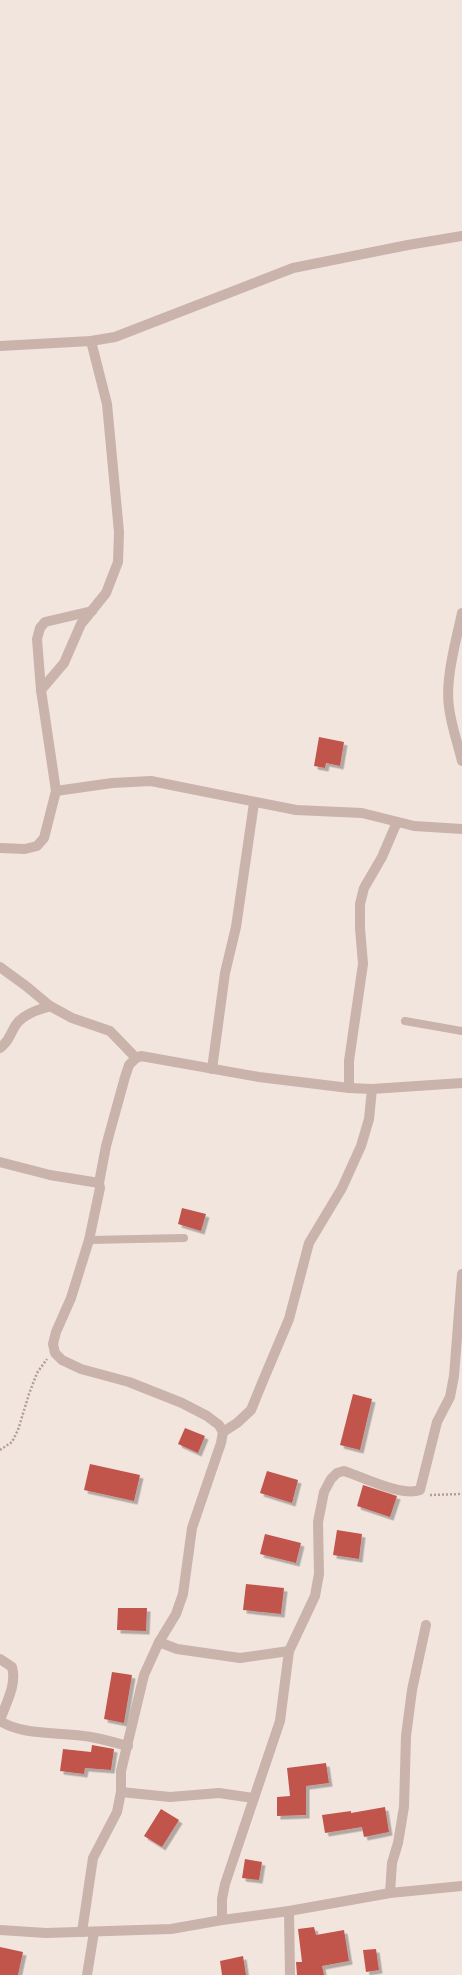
<svg xmlns="http://www.w3.org/2000/svg" width="462" height="1975" font-family="'DM Sans',sans-serif">
  <defs>
    <filter id="shadow"><feDropShadow dx="3.5" dy="3.5" stdDeviation="0" flood-color="#0004"/></filter>
  </defs>
  <rect width="100%" height="100%" fill="#f2e5de"/>
  <g fill="#c2554c" filter="url(#shadow)">
    <path d="M319,737l25,5 -4,24 -14,-3 -1,5 -11,-2z"/>
    <path d="M182,1208l24,6 -5,17 -23,-7z"/>
    <path d="M353,1394l19,5 -12,51 -20,-5z"/>
    <path d="M185,1428l20,8 -7,17 -20,-9z"/>
    <path d="M90,1464l50,11 -6,26 -50,-11z"/>
    <path d="M267,1471l31,9 -6,23 -32,-10z"/>
    <path d="M363,1485l34,11 -7,21 -33,-11z"/>
    <path d="M337,1530l25,4 -3,25 -26,-4z"/>
    <path d="M265,1534l36,9 -5,20 -36,-9z"/>
    <path d="M246,1584l38,4 -3,26 -38,-4z"/>
    <path d="M118,1608h29l-1,23 -29,-1z"/>
    <path d="M112,1672l20,3 -8,48 -20,-4z"/>
    <path d="M92,1745l22,4 -3,21 -26,-2 -1,6 -24,-3 3,-22 28,3z"/>
    <path d="M326,1763l3,20 -23,3v29l-29,1v-19l13,-1 -3,-28z"/>
    <path d="M385,1807l4,25 -25,5 -2,-10 -37,6 -3,-18 29,-4v2z"/>
    <path d="M161,1809l18,11 -17,27 -18,-11z"/>
    <path d="M245,1859l17,3 -3,18 -17,-2z"/>
    <path d="M314,1927l2,8 28,-5 5,31 -27,5 2,9h-27l-1,-13h6l-4,-33z"/>
    <path d="M0,1947l23,5 -5,23h-18z"/>
    <path d="M376,1949l3,21 -13,2 -3,-22z"/>
    <path d="M243,1956l3,19h-24l-2,-14z"/>
  </g>
  <g fill="none" stroke-linecap="round" stroke-linejoin="round">
    <g stroke="#b59d94" stroke-width="2.5" stroke-dasharray="2 2" stroke-linecap="butt">
      <path d="M0,1450l12,-8 6,-12 11,-36 8,-21 10,-14"/>
      <path d="M430,1495l32,-1"/>
    </g>
    <g stroke="#c9b3aa" stroke-width="8">
      <path d="M405,1021l57,10"/>
      <path d="M89,1240l95,-2"/>
    </g>
    <g stroke="#c9b3aa" stroke-width="10">
      <path d="M0,346l91,-5 24,-4 178,-69 115,-23 54,-9"/>
      <path d="M462,613c-6,28 -17,66 -13,94 2,18 9,37 13,54"/>
      <path d="M41,690l23,-27 17,-39 25,-31 12,-31 1,-30 -12,-128 -16,-63"/>
      <path d="M56,791l56,-8 39,-2 145,29 66,3 52,13 48,3"/>
      <path d="M0,848l25,1 12,-3 7,-8 12,-47 -15,-101 -4,-51 3,-11 5,-6 47,-11"/>
      <path d="M0,967l26,19 24,20 22,12 38,13 26,27"/>
      <path d="M0,1048c12,-9 10,-17 18,-26 8,-9 21,-12 32,-16"/>
      <path d="M212,1069l13,-96 11,-46 18,-124"/>
      <path d="M349,1088v-27l14,-97 -3,-36v-24l4,-16 18,-31 15,-35"/>
      <path d="M0,1162l50,13 49,8 1,5 -11,52 -18,58 -15,34 -3,12 2,9 7,7 19,9 48,13 53,21 25,13 12,9 4,7 -2,11 -29,85 -9,66 -7,20 -17,28 -15,33 -23,96v21l-4,20 -24,46 -11,74"/>
      <path d="M99,1183l7,-37 19,-69 4,-12 7,-7 5,-2 118,21 90,11 23,1 90,-6"/>
      <path d="M223,1432l14,-9 14,-13 11,-27 27,-64 20,-76 33,-55 19,-42 8,-27 3,-30"/>
      <path d="M159,1642l18,7 63,9 49,-7"/>
      <path d="M0,1659l12,8c5,18 -6,36 -12,53"/>
      <path d="M0,1721c26,16 61,10 91,16 12,2 25,6 37,9"/>
      <path d="M121,1792l49,5 49,-4 34,5"/>
      <path d="M390,1893l2,-30 6,-20 6,-36 2,-71 6,-46 14,-65"/>
      <path d="M289,1911l1,64"/>
      <path d="M222,1920v-21l3,-15 55,-163 9,-70 26,-55 4,-22 -1,-52 6,-30 7,-13 6,-6 7,-2c19,6 58,26 76,19l17,-68 13,-25 4,-21 8,-102"/>
      <path d="M0,1930l46,3 125,-4 51,-9 67,-9 101,-18 72,-7"/>
      <path d="M87,1975l7,-43"/>
    </g>
  </g>
</svg>
